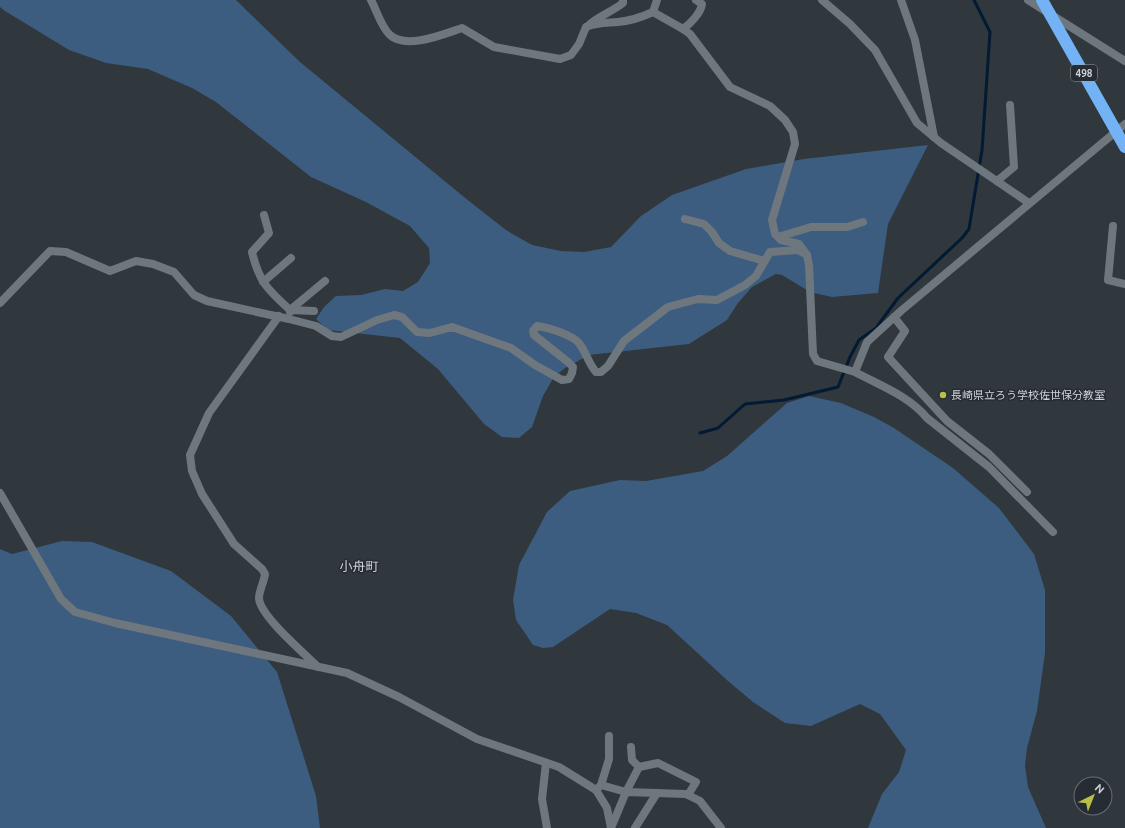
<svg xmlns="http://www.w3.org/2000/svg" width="1125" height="828" font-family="Ubuntu,'Noto Sans JP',sans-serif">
  <rect width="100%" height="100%" fill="#30373d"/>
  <g fill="#3c5d7f">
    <path d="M0,0h236l64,62 164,135 42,33 26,15 29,6 23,1 27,-5 30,-31 31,-21 74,-26 58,-10 124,-14 -40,79 -10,69 -46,4 -22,-5 -28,-17 -6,-1 -24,13 -14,16 -11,17 -38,24 -100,11 -24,13 -11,9 -11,19 -11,31 -13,11 -17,-1 -18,-13 -46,-55 -38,-31 -72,-8 -12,-11 8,-12 12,-11 25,-1 24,-6 18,2 15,-9 12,-19 -1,-15 -19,-22 -44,-24 -55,-25 -95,-75 -24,-14 -44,-19 -42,-6 -37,-13 -64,-39 -5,-4z"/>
    <path d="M809,396l32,7 33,14 20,11 59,40 46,40 35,46 11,36v63l-8,58 -10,37 -2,18 3,21 18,41h-178l14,-34 17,-22 7,-22 -26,-36 -20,-10 -49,22 -26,-3 -32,-21 -25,-21 -61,-56 -31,-12 -26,-4 -57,38 -10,1 -10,-3 -17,-25 -3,-20 6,-35 28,-53 23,-21 50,-11 26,1 57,-10 24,-15 60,-53z"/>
    <path d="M62,541l30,1 79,29 60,45 46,56 39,124 4,32h-320v-279l12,5z"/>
  </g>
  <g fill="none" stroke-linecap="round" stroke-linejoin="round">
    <path stroke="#021a33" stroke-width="3" d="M700,433l18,-5 27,-24 39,-4 54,-13 12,-30 9,-17 17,-12 22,-30 64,-60 7,-9 13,-79 8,-118 -16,-32"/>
    <g stroke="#6f777e" stroke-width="8">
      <path d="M371,0c6,11 10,27 19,35 16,15 54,-1 72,-7l32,19 66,12 11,-4 8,-11 7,-17c11,-5 21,-4 32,-5 12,-1 24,-5 35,-10l4,-12"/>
      <path d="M822,0l28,24 25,26 42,73 24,20 88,60"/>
      <path d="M901,0l14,40 19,97"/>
      <path d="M1028,0l97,61"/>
      <path d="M653,12l30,17c7,-5 18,-16 19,-25l-6,-4"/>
      <path d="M590,24c11,-9 23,-13 33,-21v-3"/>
      <path d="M683,29l7,5 40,53 40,19 15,14 8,12 2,12 -23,76 3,14 6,6 18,4 8,11 2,10 4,89 4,7 38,11 12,-30 35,-32 223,-186"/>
      <path d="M997,181l17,-14 -4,-62"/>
      <path d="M264,215l5,18 -17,19c7,30 16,38 38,58l35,-29"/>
      <path d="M685,219l19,5 8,8 7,11 11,8 34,10"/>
      <path d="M1113,226l-5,54 17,4"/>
      <path d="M778,237l33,-10h36l16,-5"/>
      <path d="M263,282l28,-24"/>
      <path d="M0,303l50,-52 16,1 44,19 26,-10 17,3 21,8 20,23 13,6 82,18 27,7 16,10 9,1 36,-17 17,-5 8,2 15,15 13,1 22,-6 59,21 24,17 27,15 7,-1 3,-6 1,-6 -5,-5 -34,-27 -1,-4 4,-5c11,1 34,9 41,16 8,9 10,21 18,30h5l7,-6 16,-25 44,-34 30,-8 19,1 28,-15 11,-9 14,-24 28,-2 9,5"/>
      <path d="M290,312v-2l24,1"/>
      <path d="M279,316l-70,97 -19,42 2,16 10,23 32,50 28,25 3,5c-1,8 -6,17 -6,24 0,17 46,56 59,69"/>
      <path d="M894,317l11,14 -17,26 59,64 42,33 38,38"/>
      <path d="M855,372c24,13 54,24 72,46l62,49 64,65"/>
      <path d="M0,493l61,106 14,13 40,11 232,50 52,24 78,42 82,28 37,23 11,18 4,20"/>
      <path d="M631,747l1,13 7,7"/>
      <path d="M546,763l-4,36 5,29"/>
      <path d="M601,785l8,-26v-23"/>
      <path d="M596,790l5,-5 25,7 13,-25 19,-4 38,19 -8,13"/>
      <path d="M611,828l15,-36 60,2 14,7 21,27"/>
      <path d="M635,828l22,-35"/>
    </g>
    <path stroke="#73b3f5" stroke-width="12" d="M1042,0l83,147"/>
  </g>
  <circle fill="#bac046" stroke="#262c33" stroke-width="1.5" cx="943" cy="395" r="4"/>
  <g text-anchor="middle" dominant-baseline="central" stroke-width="3" stroke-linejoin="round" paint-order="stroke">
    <rect fill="#262c33" stroke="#9ca0a5" stroke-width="1" x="1071" y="65" width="26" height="16" rx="3"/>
    <g font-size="10" font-weight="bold" fill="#ced2d6">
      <text x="1084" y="73">498</text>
    </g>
    <g font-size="11" fill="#ced2d6" stroke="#262c33" text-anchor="start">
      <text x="951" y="395">長崎県立ろう学校佐世保分教室</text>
    </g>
    <g font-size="13" fill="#ced2d6" stroke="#262c33">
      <text x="359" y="566">小舟町</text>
    </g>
  </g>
  <g transform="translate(1093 796) rotate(43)"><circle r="19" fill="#262c33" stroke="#696e74"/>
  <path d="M0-3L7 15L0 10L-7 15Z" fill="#bac046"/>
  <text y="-6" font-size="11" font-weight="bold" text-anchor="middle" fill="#ced2d6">N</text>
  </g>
</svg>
